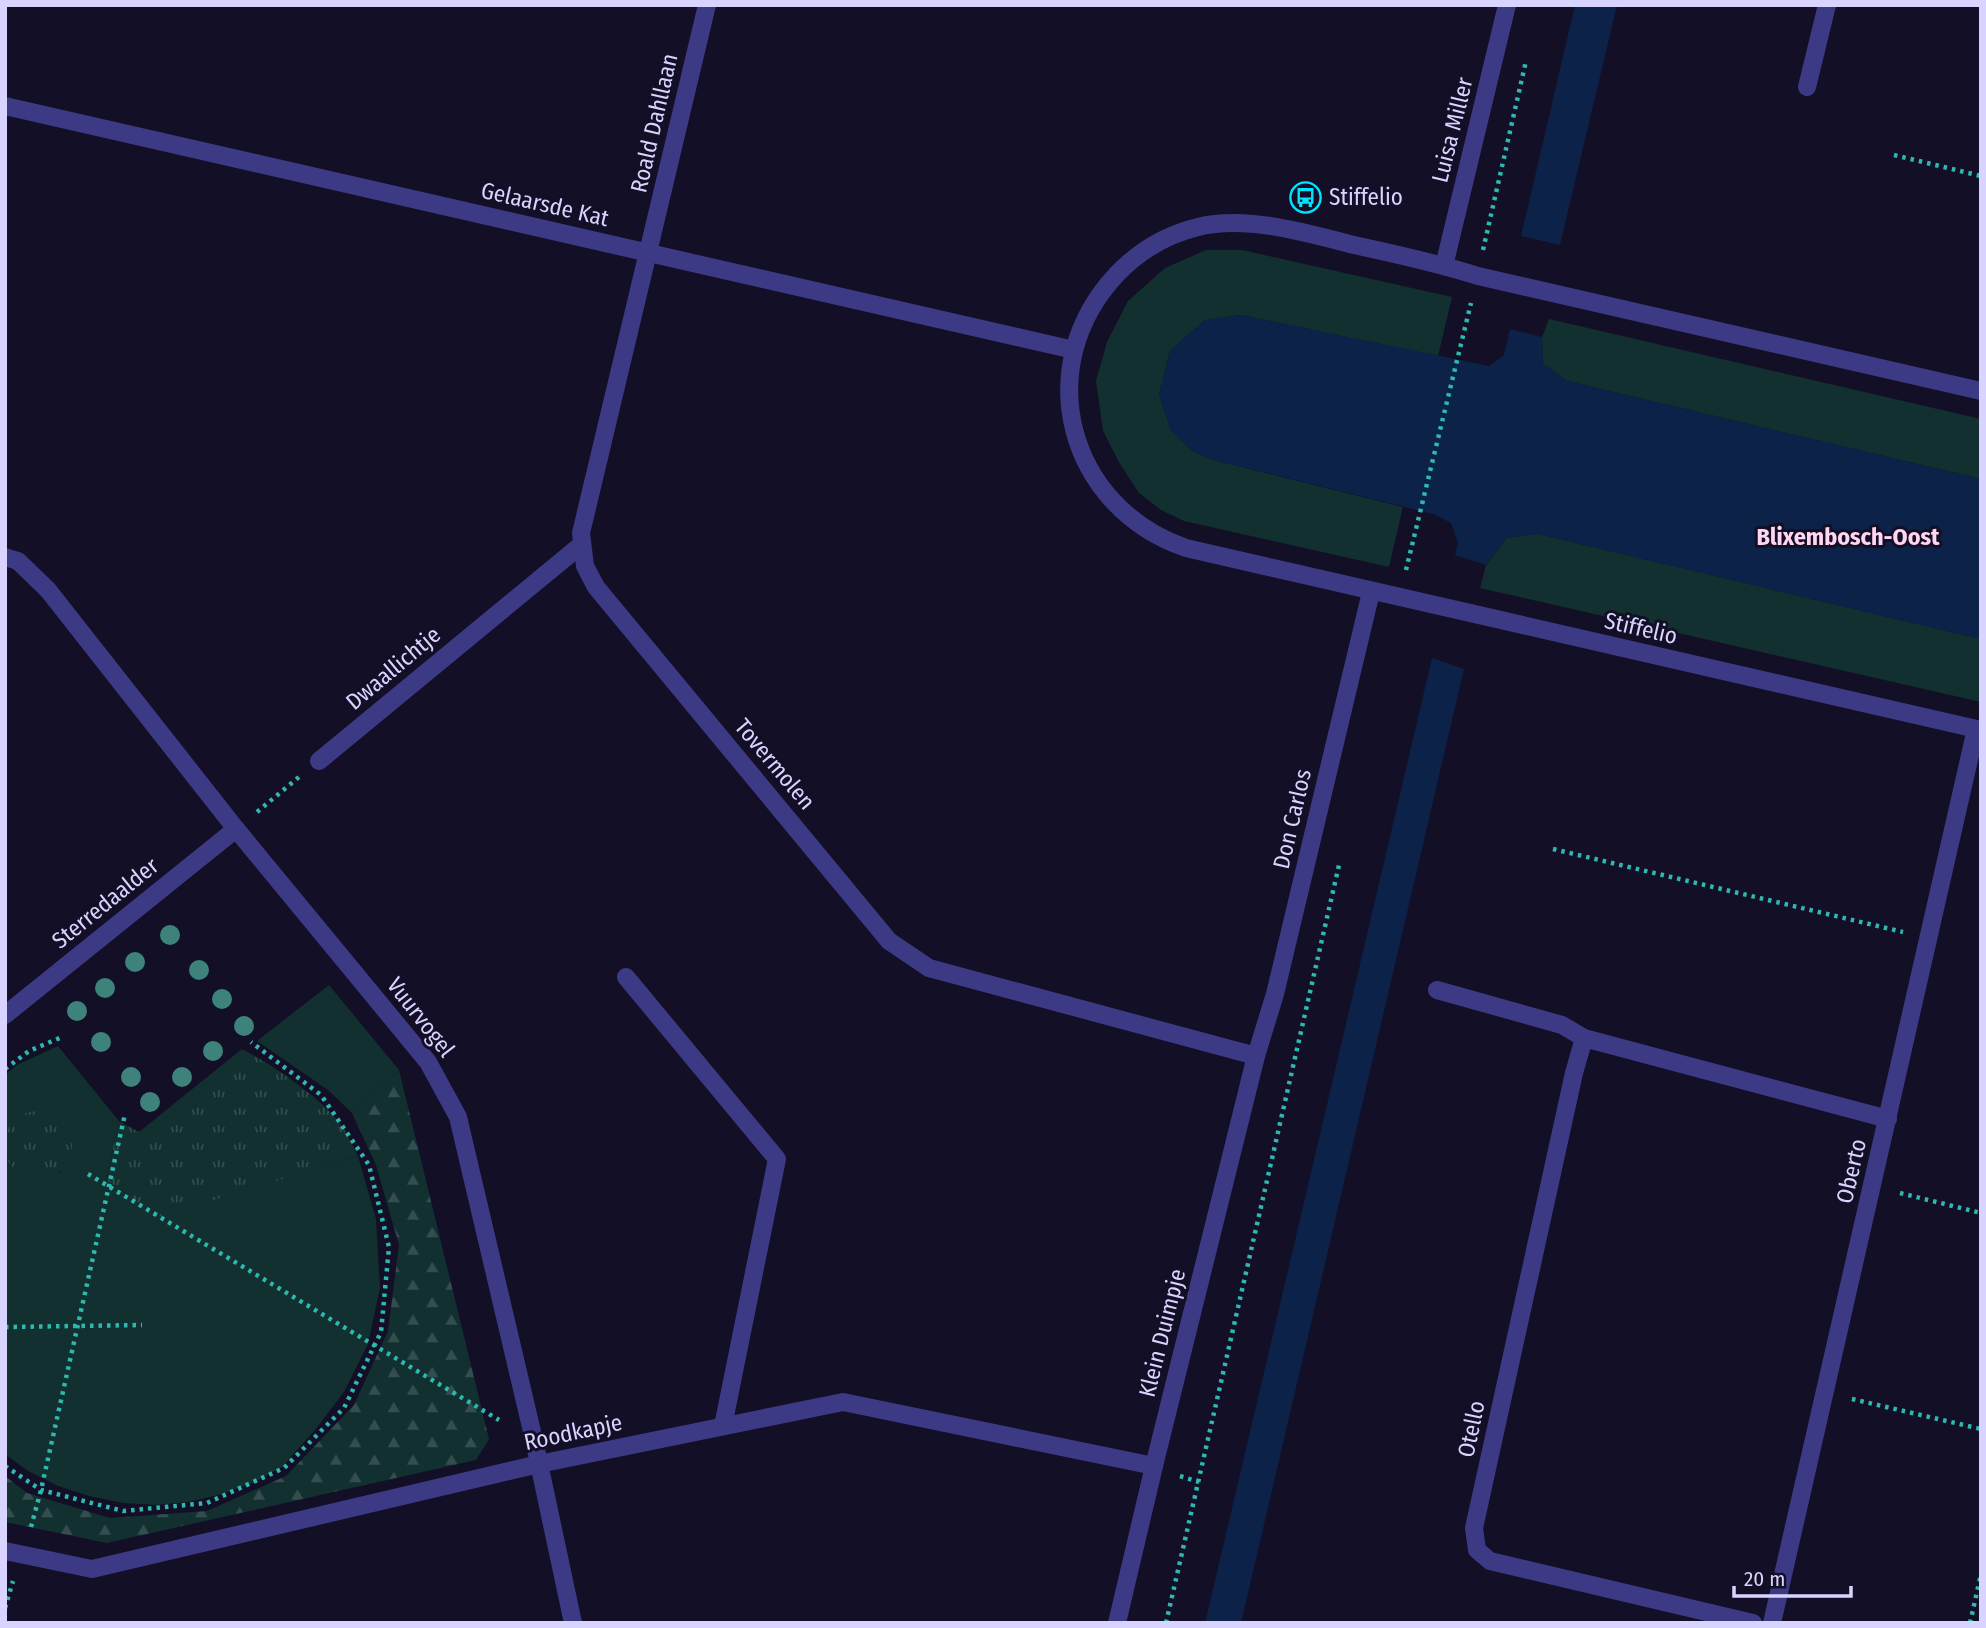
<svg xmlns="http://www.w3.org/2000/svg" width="1986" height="1628" font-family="'Fira Sans Condensed',sans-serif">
  <defs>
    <pattern id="forest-firs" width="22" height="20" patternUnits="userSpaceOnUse" patternTransform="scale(1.75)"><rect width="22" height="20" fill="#12302f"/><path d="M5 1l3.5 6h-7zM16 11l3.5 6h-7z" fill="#344d4e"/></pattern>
    <pattern id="park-tufts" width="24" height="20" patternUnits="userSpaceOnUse" patternTransform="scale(1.75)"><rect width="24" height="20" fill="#12302f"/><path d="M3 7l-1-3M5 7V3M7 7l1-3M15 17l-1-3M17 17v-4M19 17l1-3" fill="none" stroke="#344d4e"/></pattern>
  </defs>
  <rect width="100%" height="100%" fill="#130f26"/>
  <g fill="#12302f">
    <path d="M1206,250h36l210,47 -14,59 -197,-41 -36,5 -35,31 -11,44 12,35 21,21 22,9 189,47 -14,60 -205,-46 -23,-11 -22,-17 -19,-29 -17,-33 -7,-50 11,-39 21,-41 37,-33z"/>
    <path d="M1549,319l432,100v60l-414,-98 -24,-17 -1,-27z"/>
    <path d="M1538,534l443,105v63l-501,-114 6,-23 20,-27z"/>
    <path d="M329,985l70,85 -47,43 -24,-23 -71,-49z"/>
    <path d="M58,1046l61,75 -13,59 52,36 200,-60 18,63 4,69 -12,56 -24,48 -29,38 -33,37 -29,16 -31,11 -33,8 -33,3 -33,-2 -34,-7 -31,-10 -30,-15 -23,-17v-298c13,22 34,28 56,15l-55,-41 -1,5v-60l12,-10z"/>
  </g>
  <path fill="url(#forest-firs)" d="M399,1070l90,369 -13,21 -369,83 -102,-21v-46l22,17 83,25 97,-7 79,-35 68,-71 34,-74 11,-86 -23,-80 -24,-52z"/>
  <g fill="url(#park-tufts)">
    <path d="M242,1049c31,16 75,46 97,73 8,10 13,23 19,34l-200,61 -52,-37 13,-59 20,11z"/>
    <circle cx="38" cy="1145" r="34"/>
  </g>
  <g fill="#0c2248">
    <path d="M1575,5h42l-57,240 -39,-9z"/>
    <path d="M1241,315l248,51 15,-11 6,-26 32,8 1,27 24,17 414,98v160l-443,-105 -32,4 -20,27 -31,-10 3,-12 -7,-20 -18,-9 -219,-54 -22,-9 -21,-20 -12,-36 11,-44 35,-31z"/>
    <path d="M1432,658l32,11 -223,954h-36z"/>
  </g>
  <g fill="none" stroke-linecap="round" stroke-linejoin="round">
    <g stroke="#2fb8b0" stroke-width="4.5" stroke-dasharray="3.5 5" stroke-linecap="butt">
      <path d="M1894,155l87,21"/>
      <path d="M1483,250l43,-189"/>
      <path d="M1406,570l65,-267"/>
      <path d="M257,812l42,-35"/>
      <path d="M1553,849l350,83"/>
      <path d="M5,1069l24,-18 33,-14"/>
      <path d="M88,1174l411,246"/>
      <path d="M1900,1193l81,20"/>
      <path d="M5,1327l137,-2"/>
      <path d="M1852,1399l129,30"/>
      <path d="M5,1466l36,24 82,21 84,-8 77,-35 60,-60 37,-76 8,-85 -20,-82 -48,-70 -70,-53"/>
      <path d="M1180,1476l19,6"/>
      <path d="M31,1527l10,-37 84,-376"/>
      <path d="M5,1608l8,-27"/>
      <path d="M1166,1623l173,-758"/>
      <path d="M1970,1623l11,-49"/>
    </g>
    <g stroke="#3d3a85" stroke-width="18">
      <path d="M1807,87l20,-82"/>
      <path d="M626,977l151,182 -54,267"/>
    </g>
    <g stroke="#3d3a85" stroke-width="18">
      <path d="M707,5l-126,528 4,33 11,21 293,354 40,27 327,88"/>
      <path d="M5,106l1069,244"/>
      <path d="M1444,266l63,-261"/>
      <path d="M1981,391l-503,-115c-41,-13 -82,-22 -124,-31 -47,-12 -107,-30 -156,-18 -33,8 -58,23 -81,47 -87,92 -50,233 69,274l795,182"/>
      <path d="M5,557l13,4 30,29 188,239 192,233 30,55 76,323 39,183"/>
      <path d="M319,761l262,-216"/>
      <path d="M1437,990l125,35 22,13"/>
      <path d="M5,1015l231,-186"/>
      <path d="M5,1551l87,18 447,-105 304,-62 311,64"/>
      <path d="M1117,1623l37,-157 102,-410 19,-62 96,-402"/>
      <path d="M1753,1623l-263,-62 -13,-11 -3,-22 100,-455 10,-35 304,81"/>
      <path d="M1772,1623l204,-894"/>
    </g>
  </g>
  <g fill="#3d827b">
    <circle cx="170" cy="935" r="10"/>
    <circle cx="135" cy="962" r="10"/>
    <circle cx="199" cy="970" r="10"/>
    <circle cx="105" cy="988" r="10"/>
    <circle cx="222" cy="999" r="10"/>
    <circle cx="77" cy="1011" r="10"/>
    <circle cx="244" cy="1026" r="10"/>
    <circle cx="101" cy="1042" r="10"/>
    <circle cx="213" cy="1051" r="10"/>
    <circle cx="131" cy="1077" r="10"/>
    <circle cx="182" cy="1077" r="10"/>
    <circle cx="150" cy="1102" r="10"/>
  </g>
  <defs>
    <symbol id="bus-ring" viewBox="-11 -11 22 22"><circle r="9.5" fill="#130f26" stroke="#00e5ff" stroke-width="1.5"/><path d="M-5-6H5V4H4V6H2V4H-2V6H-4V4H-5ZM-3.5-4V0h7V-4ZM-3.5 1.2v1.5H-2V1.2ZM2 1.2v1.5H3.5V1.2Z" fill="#00e5ff"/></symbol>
  </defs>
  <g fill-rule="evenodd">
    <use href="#bus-ring" x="1288" y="180" width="35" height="35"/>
  </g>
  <g text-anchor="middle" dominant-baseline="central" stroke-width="6" stroke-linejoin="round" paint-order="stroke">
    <g font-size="23" fill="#d9d4ff" stroke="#130f26">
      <text transform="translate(654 123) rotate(-77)">Roald Dahllaan</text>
      <text transform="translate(1452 130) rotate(-76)">Luisa Miller</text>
      <text transform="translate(545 204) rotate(13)">Gelaarsde Kat</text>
      <text transform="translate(1641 628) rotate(13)">Stiffelio</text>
      <text transform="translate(393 668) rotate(-40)">Dwaallichtje</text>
      <text transform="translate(775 764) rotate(50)">Tovermolen</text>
      <text transform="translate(1292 819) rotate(-77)">Don Carlos</text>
      <text transform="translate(105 903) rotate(-39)">Sterredaalder</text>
      <text transform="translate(421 1017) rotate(52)">Vuurvogel</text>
      <text transform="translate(1851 1171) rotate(-77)">Oberto</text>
      <text transform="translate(1162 1333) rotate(-76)">Klein Duimpje</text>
      <text transform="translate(1471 1429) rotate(-78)">Otello</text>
      <text transform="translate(573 1432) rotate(-12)">Roodkapje</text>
    </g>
    <g font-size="23" fill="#d9d4ff" stroke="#130f26" text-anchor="start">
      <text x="1329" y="197">Stiffelio</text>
    </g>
    <g font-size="24" font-weight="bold" fill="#ffd6f0" stroke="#130f26">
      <text x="1848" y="537">Blixembosch-Oost</text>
    </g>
  </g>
  <rect width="1986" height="1628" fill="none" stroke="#d9d4ff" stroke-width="14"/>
  <path d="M1734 1586v10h117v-10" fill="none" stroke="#d9d4ff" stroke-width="3.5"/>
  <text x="1744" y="1586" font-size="21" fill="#d9d4ff" stroke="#130f26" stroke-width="5" paint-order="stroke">20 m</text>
</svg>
